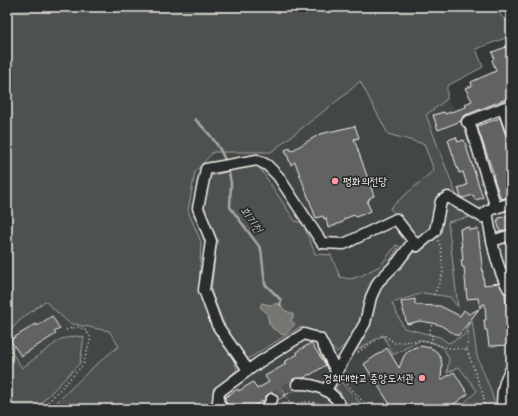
<svg xmlns="http://www.w3.org/2000/svg" width="518" height="416" font-family="Pangolin,'Poor Story',sans-serif">
  <rect width="100%" height="100%" fill="#363939"/>
  <filter id="ink" filterUnits="userSpaceOnUse"><feTurbulence type="fractalNoise" baseFrequency=".025" numOctaves="2"/><feDisplacementMap in="SourceGraphic" scale="8" xChannelSelector="R" yChannelSelector="G"/><feConvolveMatrix kernelMatrix="1 2 1 2 8 2 1 2 1" color-interpolation-filters="sRGB"/></filter>
  <g filter="url(#ink)">
    <path fill="#434645" d="M360,81l29,22 58,-4 20,23 27,89 17,-5v203h-504v-290z"/>
    <g fill="#4e514f" stroke="#a1a19c">
      <path d="M7,7h486l18,19v10l-35,13 7,18 -36,19v13l-21,16 30,79 -7,9 21,14 -22,5 10,85 -8,-10 -27,-4 -31,10 12,25 36,9 8,6 15,-7 9,-15 5,35 14,35 5,18h-38l19,-18 -18,-24 -12,6 2,-14 -6,-12 -12,-5 -10,-2 -28,15 -10,-20 -31,18 11,-16 7,-16 6,-24 5,-9 38,-41 12,-19 -14,18 -27,-38 44,-38 -10,-26 -36,-10 -28,-53 -14,13 -75,58h-58l-18,20 -7,39 13,31 -2,50 11,31 17,20 10,26 -21,23 -5,13 3,4h-162l2,-4 39,-38 26,-21 -10,-15 -40,-8 -24,-22 -26,20 -12,14z"/>
      <path d="M257,164l38,57 8,2 12,31 16,1 9,22 10,2 11,-3 20,-11 15,-20 3,1 -12,20 -15,16 -7,17 -3,16 -13,26 -12,11 -22,-19 -15,-6 -54,33 -18,-26 -17,-43 6,-51 -14,-33 7,-31z"/>
      <path d="M76,336l8,1 -4,26 -36,37 -5,9h-32v-64l15,23 39,-29z"/>
      <path d="M341,382l25,27h-17l-9,-17 -5,-4z"/>
    </g>
    <path fill="#757572" stroke="#a8a7a1" d="M262,303l8,2 10,-2 4,7 9,4v4l-3,2 5,4 -10,11 -4,-1 -3,-3 -5,-2 -4,-6 -2,-10 -7,-6z"/>
    <g fill="none" stroke-linecap="round" stroke-linejoin="round">
      <g stroke="#a8a7a1" stroke-width="2.5">
        <path d="M195,119c13,13 25,26 31,44"/>
        <path d="M228,167l3,16 -1,24 31,42 4,35 16,16 -1,5"/>
      </g>
    </g>
    <g fill="#616362" stroke="#f4f1e8">
      <path d="M509,46l2,3v28l-4,2 4,11v7l-48,19 -2,5 -23,9 -5,-15 11,-3 1,2 21,-7 -1,-3 7,-3 -7,-13 7,-2 -1,-4 25,-11 -4,-11 2,-2 -2,-6z"/>
      <path d="M500,118l5,15 2,3 4,1v60l-10,2 -8,-23 1,-1 -17,-49z"/>
      <path d="M355,126l4,12 -5,1 20,57 -3,1 -1,2h-2l1,2 -2,1 4,9 -15,6 -2,-2 -10,4 -1,3 -15,6 -2,-10 -2,1 -1,-3 -7,2 -21,-56 -4,3 -6,-15 5,-2 1,3 29,-17z"/>
      <path d="M456,137l2,5 6,-2 19,58 -8,2 -2,-5 -10,3 -2,-1 -3,-9 9,-3 -4,-13 -4,1 -11,-33z"/>
      <path d="M511,215v14l-11,3 -3,-12h2v-2z"/>
      <path d="M469,227v3l9,-1 6,56 15,-2 6,11 1,10h1l3,41 -21,1 -2,-16h-2l-1,-10h2l-1,-16h-2l-3,4 -2,-10 -11,1 -3,-32h-2l-1,-7h2l-3,-31z"/>
      <path d="M415,299v6l25,1 20,10 4,-6 5,4 10,-5 -21,27 -18,-11 -8,-2 -12,-2 -13,3 -6,-22z"/>
      <path d="M52,316l8,13 -6,3 2,2 -35,22 -11,-16 26,-16 1,2z"/>
      <path d="M311,343l15,22 -16,10 -1,-1 -5,4 -11,1 -2,5 3,6 -16,10 -1,-5 -6,-2 -5,3 -3,7 -1,-2 -13,8h-20l-4,-9v-3l13,-8 1,2 14,-9 4,7 12,-7 -4,-6 21,-12 -2,-2 14,-8 -2,-2z"/>
      <path d="M420,346l6,1 7,2 5,4 3,6 1,6 -1,15 13,-8 14,22 -21,15h-54l-29,-45 23,-16 12,20 5,-12 4,-5 5,-3z"/>
    </g>
    <g fill="none" stroke-linecap="round" stroke-linejoin="round">
      <path stroke="#525553" stroke-width="10" stroke-dasharray="10 5" stroke-linecap="butt" d="M272,399l11,-9 14,-6"/>
      <defs>
        <g id="minor">
          <path d="M503,108l8,23"/>
          <path d="M469,121l27,87"/>
          <path d="M467,122l44,-17"/>
          <path d="M489,210l22,-7"/>
          <path d="M487,211c4,26 8,53 21,77l3,-1"/>
          <path d="M492,241l19,-6"/>
          <path d="M248,370l-31,-45 -13,-35 7,-49 -13,-33 8,-39 51,-9 10,5 11,11 44,67 22,1 52,-25 21,27"/>
          <path d="M297,384c18,-1 38,7 45,25"/>
          <path d="M326,390l39,-67 6,-26 7,-15 19,-19 15,-20 5,3 18,-15 6,-30 7,-4 34,20 5,-6"/>
          <path d="M223,409l-5,-7 1,-10 39,-29 46,-29 16,5 17,34"/>
          <path d="M267,409l5,-10"/>
          <path d="M502,409c0,-14 1,-28 9,-40"/>
        </g>
      </defs>
      <use href="#minor" stroke="#f4f1e8" stroke-width="13"/>
      <g stroke="#f4f1e8" stroke-width="1.5" stroke-dasharray="1 3" stroke-linecap="butt">
        <path d="M434,295l9,-22 -2,-25 -3,-8"/>
        <path d="M508,297l3,29"/>
        <path d="M430,347l1,-5 12,5 24,3 2,-27"/>
        <path d="M467,350l16,44 2,15"/>
        <path d="M358,352l26,-17 11,8 26,-3 10,2 2,-6 -4,-2 3,-11"/>
        <path d="M342,378l27,31"/>
        <path d="M283,390l10,19"/>
        <path d="M45,409l2,-6 36,-38 8,-27c-8,-13 -12,-12 -25,-8"/>
        <path d="M287,409c12,-8 28,-11 40,0"/>
      </g>
      <use href="#minor" stroke="#2a2d2e" stroke-width="10"/>
    </g>
  </g>
  <g fill="#ff9aa2" stroke="#2a2d2e" stroke-width="1.5">
    <circle cx="335" cy="181" r="4"/>
    <circle cx="422" cy="378" r="4"/>
  </g>
  <g text-anchor="middle" dominant-baseline="central" stroke-width="3.5" stroke-linejoin="round" paint-order="stroke">
    <g font-size="11" fill="#f4f1e8" stroke="#2a2d2e" text-anchor="start">
      <text x="343" y="181">평화의전당</text>
      <text x="414" y="378" text-anchor="end">경희대학교 중앙도서관</text>
    </g>
    <g font-size="12" font-style="italic" fill="#b4b3ad" stroke="#2a2d2e">
      <text transform="translate(251 220) rotate(54)">회기천</text>
    </g>
  </g>
  <rect width="518" height="416" fill="none" stroke="#2a2d2e" stroke-width="24"/>
  <rect x="12" y="12" width="494" height="392" fill="none" stroke="#f4f1e8" stroke-width="1.5" filter="url(#ink)"/>
</svg>
